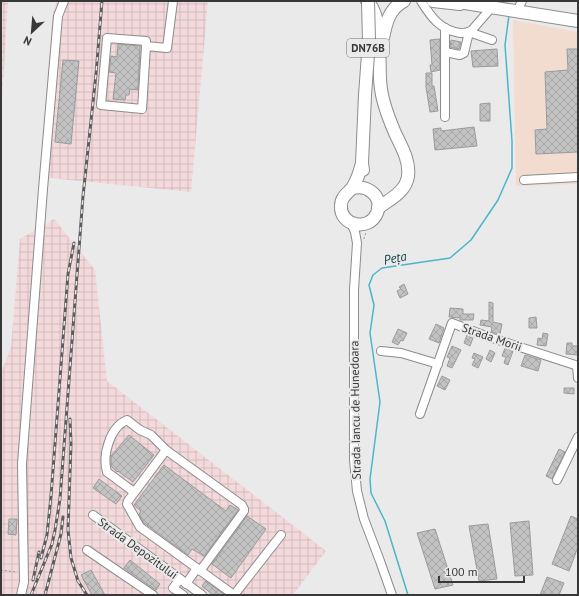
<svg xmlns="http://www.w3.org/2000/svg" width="579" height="596" font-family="'PT Sans',sans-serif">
  <defs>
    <pattern id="industrial-grid" width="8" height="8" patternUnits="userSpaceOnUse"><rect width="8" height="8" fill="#f4d9db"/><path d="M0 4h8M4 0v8" fill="none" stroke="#d2bbbd"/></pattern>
    <pattern id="building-cross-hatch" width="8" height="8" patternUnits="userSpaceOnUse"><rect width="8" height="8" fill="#c2c2c3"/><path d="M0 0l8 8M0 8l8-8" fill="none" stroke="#a7a7a8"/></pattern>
  </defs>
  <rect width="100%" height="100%" fill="#eaeaeb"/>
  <path fill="#f2dbcf" d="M513,20l65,12v152l-62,2z"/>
  <g fill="url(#industrial-grid)">
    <path d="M1,1h7l-7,113z"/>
    <path d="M57,1h151l-17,191 -151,-15 13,-165z"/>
    <path d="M54,219l41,51 12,111 219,170 -33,44h-292v-222l10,-26 9,-108z"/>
  </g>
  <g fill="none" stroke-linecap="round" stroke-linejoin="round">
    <path stroke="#4bb5cc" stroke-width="1.5" d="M408,595l-23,-74 -14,-28 -1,-14 10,-77 -10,-69 4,-28 -5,-20 4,-10 9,-7 68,-10 21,-18 27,-40 14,-32v-27l-7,-96 4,-30"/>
  </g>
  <g fill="url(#building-cross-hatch)" stroke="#9b9b9c">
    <path d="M440,39v31l-9,2 -1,-7h2l-2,-25z"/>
    <path d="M451,40l10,2 -2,7 -9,-2z"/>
    <path d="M118,44l22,2 -2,44 -8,-1 -1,6h-3l-1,5 -12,-1 3,-26 -7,-1 2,-16 6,1z"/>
    <path d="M497,49l1,17 -25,1 -2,-16z"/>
    <path d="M567,49h11v103l-42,2 -1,-24 12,-1 -2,-57 23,-2z"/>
    <path d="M63,60l16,1 -8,83 -16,-2z"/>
    <path d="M426,73h6v13h2l4,25 -8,1 -4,-25z"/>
    <path d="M490,103v18h-10v-17z"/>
    <path d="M474,127l3,19 -42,4 -2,-21 8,-1v3z"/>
    <path d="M404,284l4,10 -8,4 -3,-7 4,-2 -2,-2z"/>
    <path d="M489,302l4,1v19l9,2 -2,10 -9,-2 1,-5 -12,-2 1,-5 8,1z"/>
    <path d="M450,308l13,1v5h11l-1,6h-13v-2l-11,-1z"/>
    <path d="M536,317l1,11h-8v-10z"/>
    <path d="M436,324l8,4 -5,15 -10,-4z"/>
    <path d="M398,329l9,4 -4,8 -2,-1 -3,5 -6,-3z"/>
    <path d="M543,333l5,1 -2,12 -9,-1 1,-7 4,1z"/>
    <path d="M467,335l6,3 -3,8 -6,-3z"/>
    <path d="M567,343h5v3h6v9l-12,-1z"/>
    <path d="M452,346l9,4 -9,18 -5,-2 3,-8 -3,-1z"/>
    <path d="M505,348l8,3 -5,14 -4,-2 2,-6 -4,-1z"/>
    <path d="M490,350l5,3 -4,9 -5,-3z"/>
    <path d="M474,353l9,4 -5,11 -6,-3 3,-6 -3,-1z"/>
    <path d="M525,355l16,5 -3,11 -17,-5z"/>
    <path d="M442,376l8,4 -5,10 -8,-4z"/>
    <path d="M564,388h10v6l-10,-1z"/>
    <path d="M129,435l25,20 -21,27 -15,-11 -1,1 -5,-5 -1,-2v-9z"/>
    <path d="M559,449l6,3 -13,27 -6,-3z"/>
    <path d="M164,465l62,46 4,-6 8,5 -34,46 -12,-7 -4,6 -45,-33 -4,-8 2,-3 -7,-6z"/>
    <path d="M99,479l23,17 -6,8 -23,-16z"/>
    <path d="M247,516l19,13 -35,49 -19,-14z"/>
    <path d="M571,516l7,3v28l-9,24 -17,-7z"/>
    <path d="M9,519h8l-1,16 -8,-1z"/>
    <path d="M529,521l4,54 -18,1 -5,-53z"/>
    <path d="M488,524l9,55 -18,2 -10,-55z"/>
    <path d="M435,529l18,56 -18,4 -18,-56z"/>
    <path d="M130,560l30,24 -4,6 -32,-22z"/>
    <path d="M91,570l14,25h-13l-11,-20z"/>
    <path d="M547,577l17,6 -5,12h-19z"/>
    <path d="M206,581l19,14h-12l-11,-9z"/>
  </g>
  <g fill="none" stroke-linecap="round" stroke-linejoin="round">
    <defs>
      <g id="minor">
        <path d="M421,1c10,16 19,29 39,32 5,0 8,0 12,-3l20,-23"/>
        <path d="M520,5l2,-4"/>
        <path d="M146,46v-5l-39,-3 -6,67 41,4 4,-63 21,2 6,-47"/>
        <path d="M445,52l15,3 4,-2 5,-21 23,8"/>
        <path d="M445,117v-89"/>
        <path d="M524,180l54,-3"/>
        <path d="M351,223l4,9 2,11 -3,47v170l3,31 7,28 16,42 12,34"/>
        <path d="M381,351l20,2 37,11"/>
        <path d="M577,366l1,12"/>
        <path d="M420,414l32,-91 31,12 95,31"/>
        <path d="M557,480l21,-43"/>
        <path d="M134,492l-27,-20c-5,-17 3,-45 20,-52l13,10 11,5 15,15"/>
        <path d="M93,515l109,80"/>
        <path d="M87,550l66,45"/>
        <path d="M200,571l44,-60v-2l-2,-4 -76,-55 -38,51 -1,3 13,23 94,68 47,-60"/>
        <path d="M180,579l-7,9 10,7"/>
        <path d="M186,584l11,-16"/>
        <path d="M21,595l3,-13 -2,-118 21,-275 15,-173 6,-15"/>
      </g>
      <g id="highway">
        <path d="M367,1c18,17 10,64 14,88 2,15 8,30 14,44 6,13 15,27 13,43 -2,16 -18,23 -30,32"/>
        <path d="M433,1l27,3"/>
        <path d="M452,1l126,20"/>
        <path d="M383,38c3,-15 6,-29 21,-37"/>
        <path d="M363,170l-1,-7 3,-68"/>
        <path d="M351,189c15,-6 33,7 26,24 -8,19 -37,13 -36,-7 0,-9 6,-12 11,-18 5,-7 8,-17 10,-25"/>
      </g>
    </defs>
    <use href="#minor" stroke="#8c8c8d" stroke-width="10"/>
    <use href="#highway" stroke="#8c8c8d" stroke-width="14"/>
    <g stroke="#959596" stroke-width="1" stroke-dasharray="2 2" stroke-linecap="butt">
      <path d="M364,239l2,-7"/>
      <path d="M1,570l15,2"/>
    </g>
    <use href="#minor" stroke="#fff" stroke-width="8"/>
    <use href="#highway" stroke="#fff" stroke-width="12"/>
    <defs>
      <g id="rail">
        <path d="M70,419l1,25 -3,86 3,28 7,23 9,14"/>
        <path d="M41,558l6,-23 4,-39 17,-222 6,-31"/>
        <path d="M33,580l6,-28"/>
        <path d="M31,595l21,-51 3,-14 5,-31 23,-303 13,-122 6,-73"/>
        <path d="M45,595l16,-61 2,-17"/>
      </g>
    </defs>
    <use href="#rail" stroke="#5d5d5e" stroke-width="3"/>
    <use href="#rail" stroke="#eaeaeb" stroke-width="1.5" stroke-dasharray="4.5" stroke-linecap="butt"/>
    <defs>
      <path id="highway-bridge" d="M365,95l4,-54 -1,-40"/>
    </defs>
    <use href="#highway-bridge" stroke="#8c8c8d" stroke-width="14" stroke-linecap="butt"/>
    <use href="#highway-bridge" stroke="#fff" stroke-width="12"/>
  </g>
  <g text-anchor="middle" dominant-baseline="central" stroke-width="4" stroke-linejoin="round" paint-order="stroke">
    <rect fill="#eaeaeb" stroke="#6d6d6e" stroke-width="1" x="347" y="39" width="42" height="18" rx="3"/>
    <g font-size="11" font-weight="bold" fill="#383839">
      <text x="368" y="48">DN76B</text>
    </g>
    <g font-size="12" fill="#383839" stroke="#eaeaeb">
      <text transform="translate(492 337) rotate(19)">Strada Morii</text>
      <text transform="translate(355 410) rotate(-91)">Strada Iancu de Hunedoara</text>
      <text transform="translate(138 548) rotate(36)">Strada Depozitului</text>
    </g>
    <g font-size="13" font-style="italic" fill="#15454f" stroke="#eaeaeb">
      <text transform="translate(395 258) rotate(-11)">Peța</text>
    </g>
  </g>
  <rect width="579" height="596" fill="none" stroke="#383839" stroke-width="4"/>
  <g transform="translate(32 32) rotate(206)" stroke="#eaeaeb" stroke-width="3" paint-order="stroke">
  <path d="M0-3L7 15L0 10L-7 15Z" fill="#383839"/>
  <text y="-6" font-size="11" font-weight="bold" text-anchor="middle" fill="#383839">N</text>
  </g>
  <path d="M439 576v6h85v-6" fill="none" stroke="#383839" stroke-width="2"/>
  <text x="445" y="576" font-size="12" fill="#383839" stroke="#eaeaeb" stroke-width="3" paint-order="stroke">100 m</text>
</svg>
